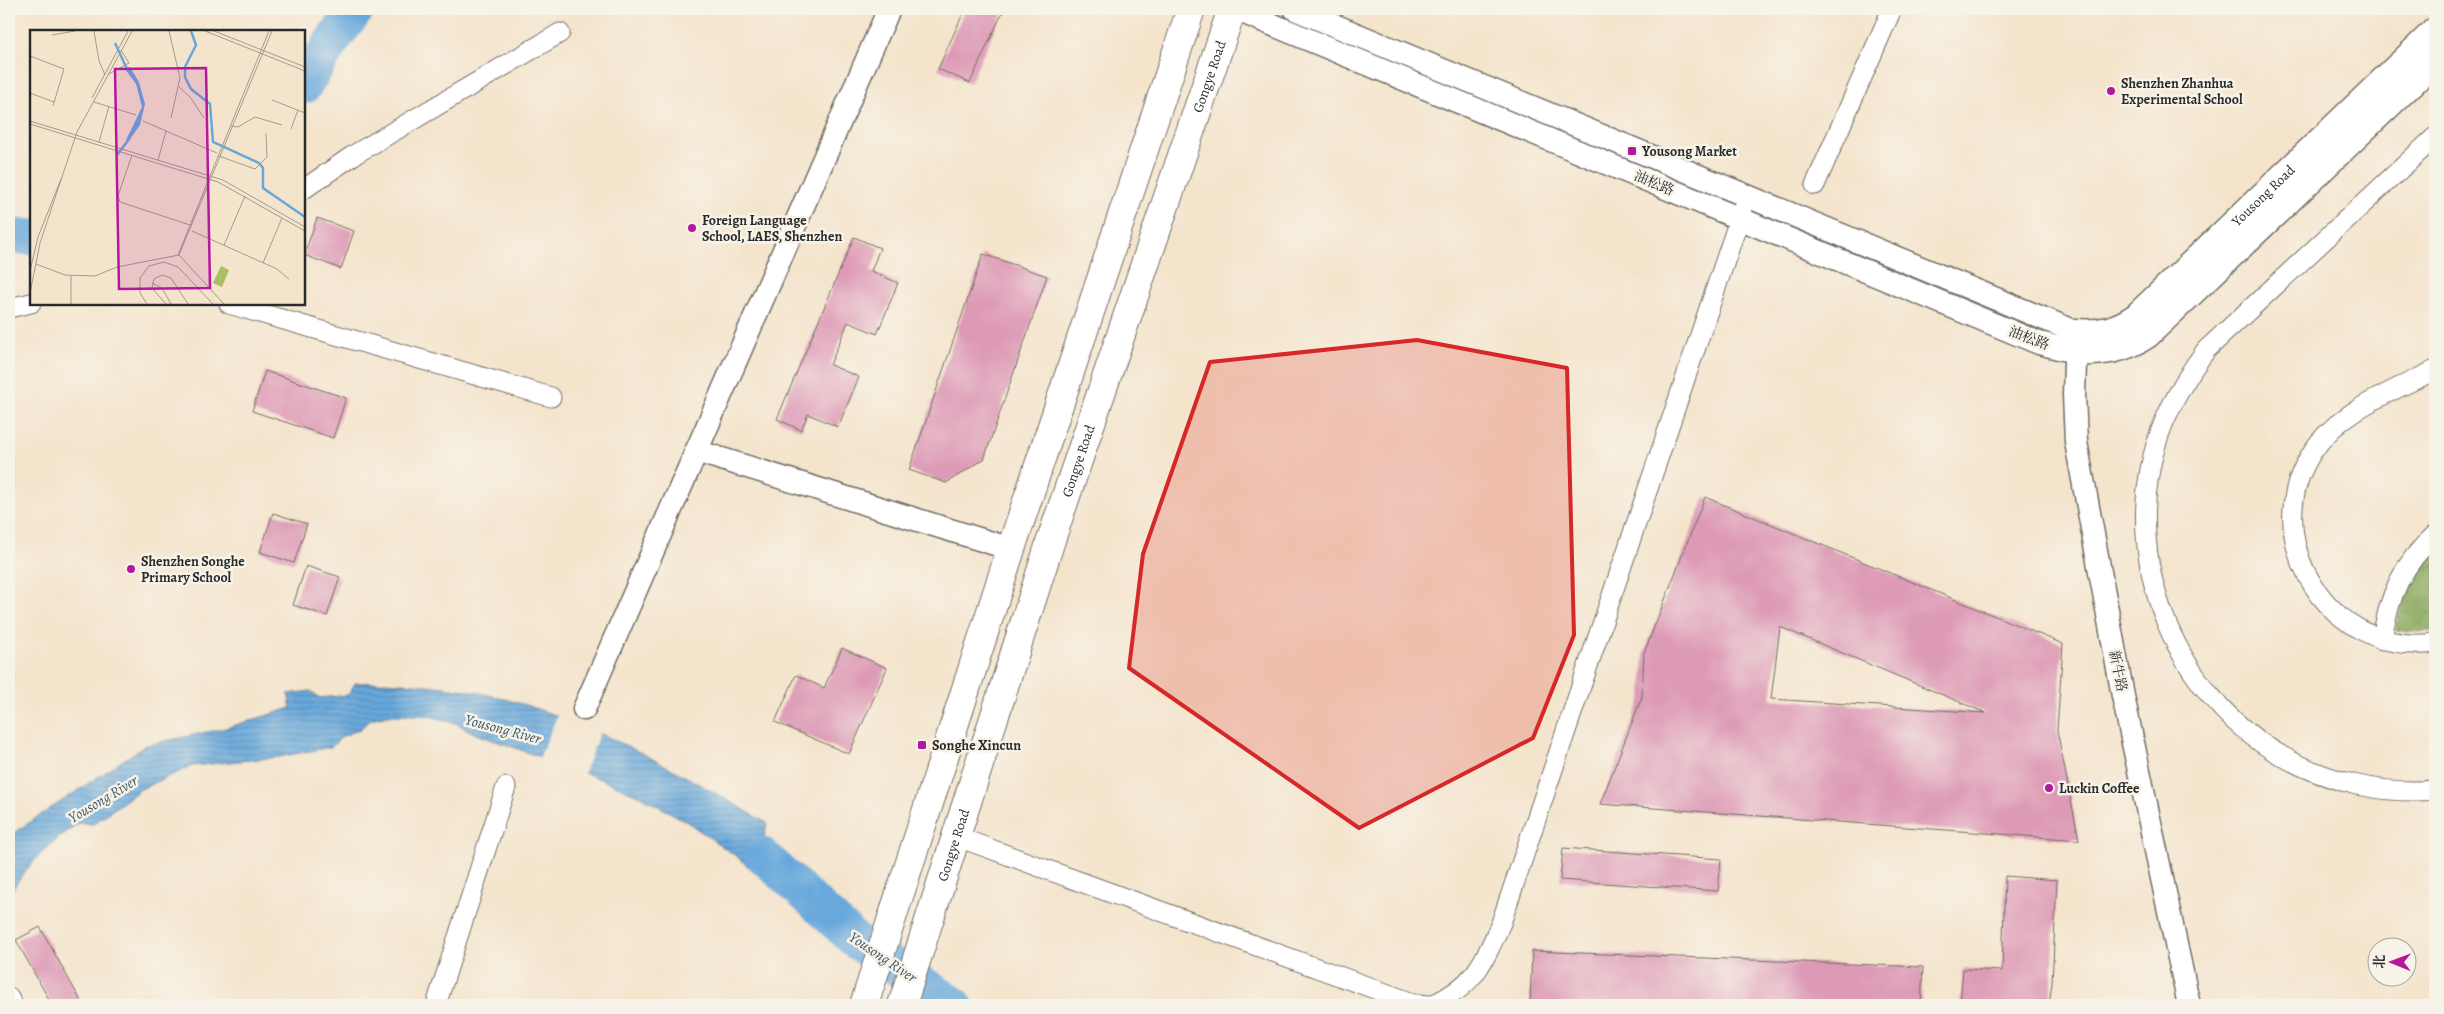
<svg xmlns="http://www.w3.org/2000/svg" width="2444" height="1014" font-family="Alegreya,'Noto Serif SC',serif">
  <defs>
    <pattern id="forest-crowns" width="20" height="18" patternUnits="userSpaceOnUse" patternTransform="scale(1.25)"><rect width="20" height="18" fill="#86a65a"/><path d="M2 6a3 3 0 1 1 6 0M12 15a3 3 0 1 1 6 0" fill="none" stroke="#6e874b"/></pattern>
    <pattern id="water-rules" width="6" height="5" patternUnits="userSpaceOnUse" patternTransform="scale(1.25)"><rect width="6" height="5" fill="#67a8db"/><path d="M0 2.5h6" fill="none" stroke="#5589b2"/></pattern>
  </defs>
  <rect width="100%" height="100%" fill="#f7f3e8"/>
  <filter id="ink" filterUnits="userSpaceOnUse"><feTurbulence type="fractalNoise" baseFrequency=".02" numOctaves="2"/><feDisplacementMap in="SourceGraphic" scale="10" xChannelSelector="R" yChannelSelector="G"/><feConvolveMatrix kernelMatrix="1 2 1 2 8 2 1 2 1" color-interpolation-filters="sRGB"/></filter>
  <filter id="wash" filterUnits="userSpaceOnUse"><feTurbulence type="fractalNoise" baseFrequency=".0096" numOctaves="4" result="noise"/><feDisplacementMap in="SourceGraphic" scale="20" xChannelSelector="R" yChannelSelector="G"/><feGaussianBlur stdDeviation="1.12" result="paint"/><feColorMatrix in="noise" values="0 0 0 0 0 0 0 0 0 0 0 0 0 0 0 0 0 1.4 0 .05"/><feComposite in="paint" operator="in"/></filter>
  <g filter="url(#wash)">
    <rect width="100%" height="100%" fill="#f4e4cc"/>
    <path fill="url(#forest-crowns)" stroke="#586842" d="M2435,552v79l-26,1 -13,-2c3,-30 18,-58 39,-78z"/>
    <path fill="url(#water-rules)" stroke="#496a83" d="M385,682c30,2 62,4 91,10 105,22 200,78 291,131l-3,16 49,38 -27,22 -50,-43 -52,-36 -44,-24 -47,-20 -117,-42 -21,-11 -29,-8h-39l-16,4 -11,10 -17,7 -12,11 -52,10 -87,9 -51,23 -48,35 -14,-1c-32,23 -49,38 -70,72v-59l137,-91 80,-17 65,-20 -3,-14 23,-3 8,7 29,-3 7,-12z"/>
    <path fill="#f4e4cc" d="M558,714l42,18 -17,43 -44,-16z"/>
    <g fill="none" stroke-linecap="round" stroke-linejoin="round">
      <g stroke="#67a8db" stroke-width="36">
        <path d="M304,86l28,-45 25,-32"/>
        <path d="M9,236l22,1"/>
        <path d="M762,855l95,87 98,63"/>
      </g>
    </g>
    <g id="blocks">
      <g fill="#dd9ab6" fill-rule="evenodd">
        <path d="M965,9h39l-34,74 -32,-14z"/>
        <path d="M317,218l37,13 -13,38 -37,-14z"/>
        <path d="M854,237l26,11 -9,23 27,12 -21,51 -29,-12 -18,43 29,12 -21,50 -30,-13 -7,16 -24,-11z"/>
        <path d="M983,254l64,22 -63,183 -38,24 -37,-13z"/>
        <path d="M265,371l81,27 -13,40 -81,-27z"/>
        <path d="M1705,497l358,147 -6,86 22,110 -479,-36 42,-107 2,-44zM1780,627l206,86 -215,-14z"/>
        <path d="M273,513l34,11 -13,39 -34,-11z"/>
        <path d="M306,566l34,11 -13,39 -34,-11z"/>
        <path d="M842,648l45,20 -38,86 -74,-32 21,-47 28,13z"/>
        <path d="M1563,848l158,11 -3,32 -158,-11z"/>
        <path d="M2005,876l52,4 -5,103 -3,22h-89l3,-36 39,2z"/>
        <path d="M40,927l43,78h-31l-36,-65z"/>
        <path d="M1532,951l391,16 -2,38h-316l-75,-2z"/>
      </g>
    </g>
  </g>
  <g filter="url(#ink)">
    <use href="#blocks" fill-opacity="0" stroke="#716c63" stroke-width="1"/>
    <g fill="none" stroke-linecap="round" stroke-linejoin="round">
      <defs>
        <g id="minor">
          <path d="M2435,137l-229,213c-17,23 -31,46 -42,72 -50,123 5,269 118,334 46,26 101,39 153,34"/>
          <path d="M1815,185l77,-176"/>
          <path d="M304,189l48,-33 208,-123"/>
          <path d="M229,304l322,93"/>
          <path d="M9,308l22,-5"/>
          <path d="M2435,370c-43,22 -94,39 -122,81 -59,88 19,207 122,192"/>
          <path d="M2382,640c6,-43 21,-77 53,-105"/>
          <path d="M955,836l458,167 14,2"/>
          <path d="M9,997l4,8"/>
          <path d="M436,1005l70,-218"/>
          <path d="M1432,1005c42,-19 51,-41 69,-82l243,-718"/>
        </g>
        <g id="tertiary">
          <path d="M1235,9l804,334 36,9"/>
          <path d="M1295,9l781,323 -2,63 2,47 47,254 66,309"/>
          <path d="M696,451l315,98"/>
          <path d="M584,709l305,-700"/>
        </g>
        <g id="secondary">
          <path id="s1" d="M2076,332c23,2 42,-2 61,-16l298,-285"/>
          <path d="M2075,352c26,1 50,-2 72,-17l288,-274"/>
        </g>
        <g id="primary">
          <path d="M864,1005l147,-456 180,-540"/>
          <path id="s2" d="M902,1005l149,-465 181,-531"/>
        </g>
      </defs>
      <use href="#minor" stroke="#716c63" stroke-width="21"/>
      <use href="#tertiary" stroke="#716c63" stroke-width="25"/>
      <use href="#secondary" stroke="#716c63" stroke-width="29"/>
      <use href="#primary" stroke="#716c63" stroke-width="30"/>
      <use href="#minor" stroke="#fff" stroke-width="19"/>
      <use href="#tertiary" stroke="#fff" stroke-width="22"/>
      <use href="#secondary" stroke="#fff" stroke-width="26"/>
      <use href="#primary" stroke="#fff" stroke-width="28"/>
    </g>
  </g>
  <path fill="#d62828" fill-opacity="0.2" stroke="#d62828" stroke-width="4" stroke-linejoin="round" d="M1417,340l150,28 7,267 -41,103 -174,90 -230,-160 14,-114 67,-192z"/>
  <g fill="#b5179e" stroke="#f7f3e8" stroke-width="2">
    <circle cx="2111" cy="91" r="5"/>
    <rect x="1627" y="146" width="10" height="10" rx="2.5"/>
    <circle cx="692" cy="228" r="5"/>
    <circle cx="131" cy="569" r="5"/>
    <rect x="917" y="740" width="10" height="10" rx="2.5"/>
    <circle cx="2049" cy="788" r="5"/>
  </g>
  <g text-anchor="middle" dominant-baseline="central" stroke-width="5" stroke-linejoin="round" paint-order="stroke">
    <g font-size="14" fill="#2b2b2b" stroke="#f7f3e8">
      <text stroke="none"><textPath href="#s2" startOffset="978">Gongye Road</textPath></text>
      <text transform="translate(1654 183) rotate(23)">油松路</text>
      <text stroke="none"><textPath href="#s1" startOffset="239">Yousong Road</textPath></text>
      <text transform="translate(2029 338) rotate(21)">油松路</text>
      <text stroke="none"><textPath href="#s2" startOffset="572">Gongye Road</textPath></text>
      <text transform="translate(2118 671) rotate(79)">新牛路</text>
      <text stroke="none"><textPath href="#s2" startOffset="168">Gongye Road</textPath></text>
    </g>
    <g font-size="14" font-weight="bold" fill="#2b2b2b" stroke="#f7f3e8" text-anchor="start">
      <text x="2121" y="83">Shenzhen Zhanhua<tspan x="2121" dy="16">Experimental School</tspan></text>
      <text x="1642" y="151">Yousong Market</text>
      <text x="702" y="220">Foreign Language<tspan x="702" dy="16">School, LAES, Shenzhen</tspan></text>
      <text x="141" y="561">Shenzhen Songhe<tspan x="141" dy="16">Primary School</tspan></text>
      <text x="932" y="745">Songhe Xincun</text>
      <text x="2059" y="788">Luckin Coffee</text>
    </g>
    <g font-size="15" font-style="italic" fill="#405769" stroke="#f7f3e8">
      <text transform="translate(503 729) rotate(15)">Yousong River</text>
      <text transform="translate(103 799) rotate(-31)">Yousong River</text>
      <text transform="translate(883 957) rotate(34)">Yousong River</text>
    </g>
  </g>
  <g transform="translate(30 30)">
    <rect width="275" height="275" fill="#f4e4cc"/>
    <path d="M191,236l8,4 -7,17 -9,-4z" fill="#a8bf64"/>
    <path d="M100,37l9,15 6,22 -5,21 -12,17 -2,-2 16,-33 -6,-23 -11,-15z" fill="#67a8db"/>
    <path fill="none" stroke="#67a8db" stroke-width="2.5" d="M161,1l5,14 -11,22v10l6,12 19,15 3,38 46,21 4,5v20l42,29M85,13l13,28M87,125l13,-17"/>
    <path fill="none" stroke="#a49a8c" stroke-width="1" d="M64,1l5,30M139,1l11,47 -9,40M175,1l100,40M184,1l91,36M22,5l23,-4M0,26l34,13 -11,37M69,31l6,14M79,44l20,-11 -8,-13M149,57l11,10 14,21M0,63l24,9M62,68l36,-67M242,70l33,13M64,72l42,13M0,91l193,59 82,47M113,91l74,32M0,94l188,58 87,49M201,96l7,1 17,-10 27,8M261,99l7,-19M69,112l10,-36M102,125l-14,41 2,6 70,23M189,126l36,13 12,-12 -1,-24M128,130l8,-29M162,201l85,38 12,10M194,215l21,-49M148,225l91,-224M149,225l45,49M233,233l19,-45M6,234l29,11 30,1 22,-9 62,-12 93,-224M0,241l8,-34 23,-58M41,246v28M122,253l10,5 9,16M0,263l10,-50 37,-111 55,-101M117,274l-7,-11v-15l9,-12 15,-4 14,5 35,37M136,274l-14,-16 2,-9 8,-4 9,3 17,26"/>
    <path fill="#b5179e" fill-opacity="0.15" stroke="#b5179e" stroke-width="2.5" d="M176,38l4,220 -91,1 -4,-220z"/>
    <rect width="275" height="275" fill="none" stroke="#2b2b2b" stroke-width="2.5"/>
  </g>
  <rect width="2444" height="1014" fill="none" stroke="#f7f3e8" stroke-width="30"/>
  <g transform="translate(2392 962) rotate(271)"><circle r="24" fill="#f7f3e8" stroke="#a5a39c"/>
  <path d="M0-4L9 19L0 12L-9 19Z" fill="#b5179e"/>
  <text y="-8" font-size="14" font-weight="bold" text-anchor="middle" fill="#2b2b2b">北</text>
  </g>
</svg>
